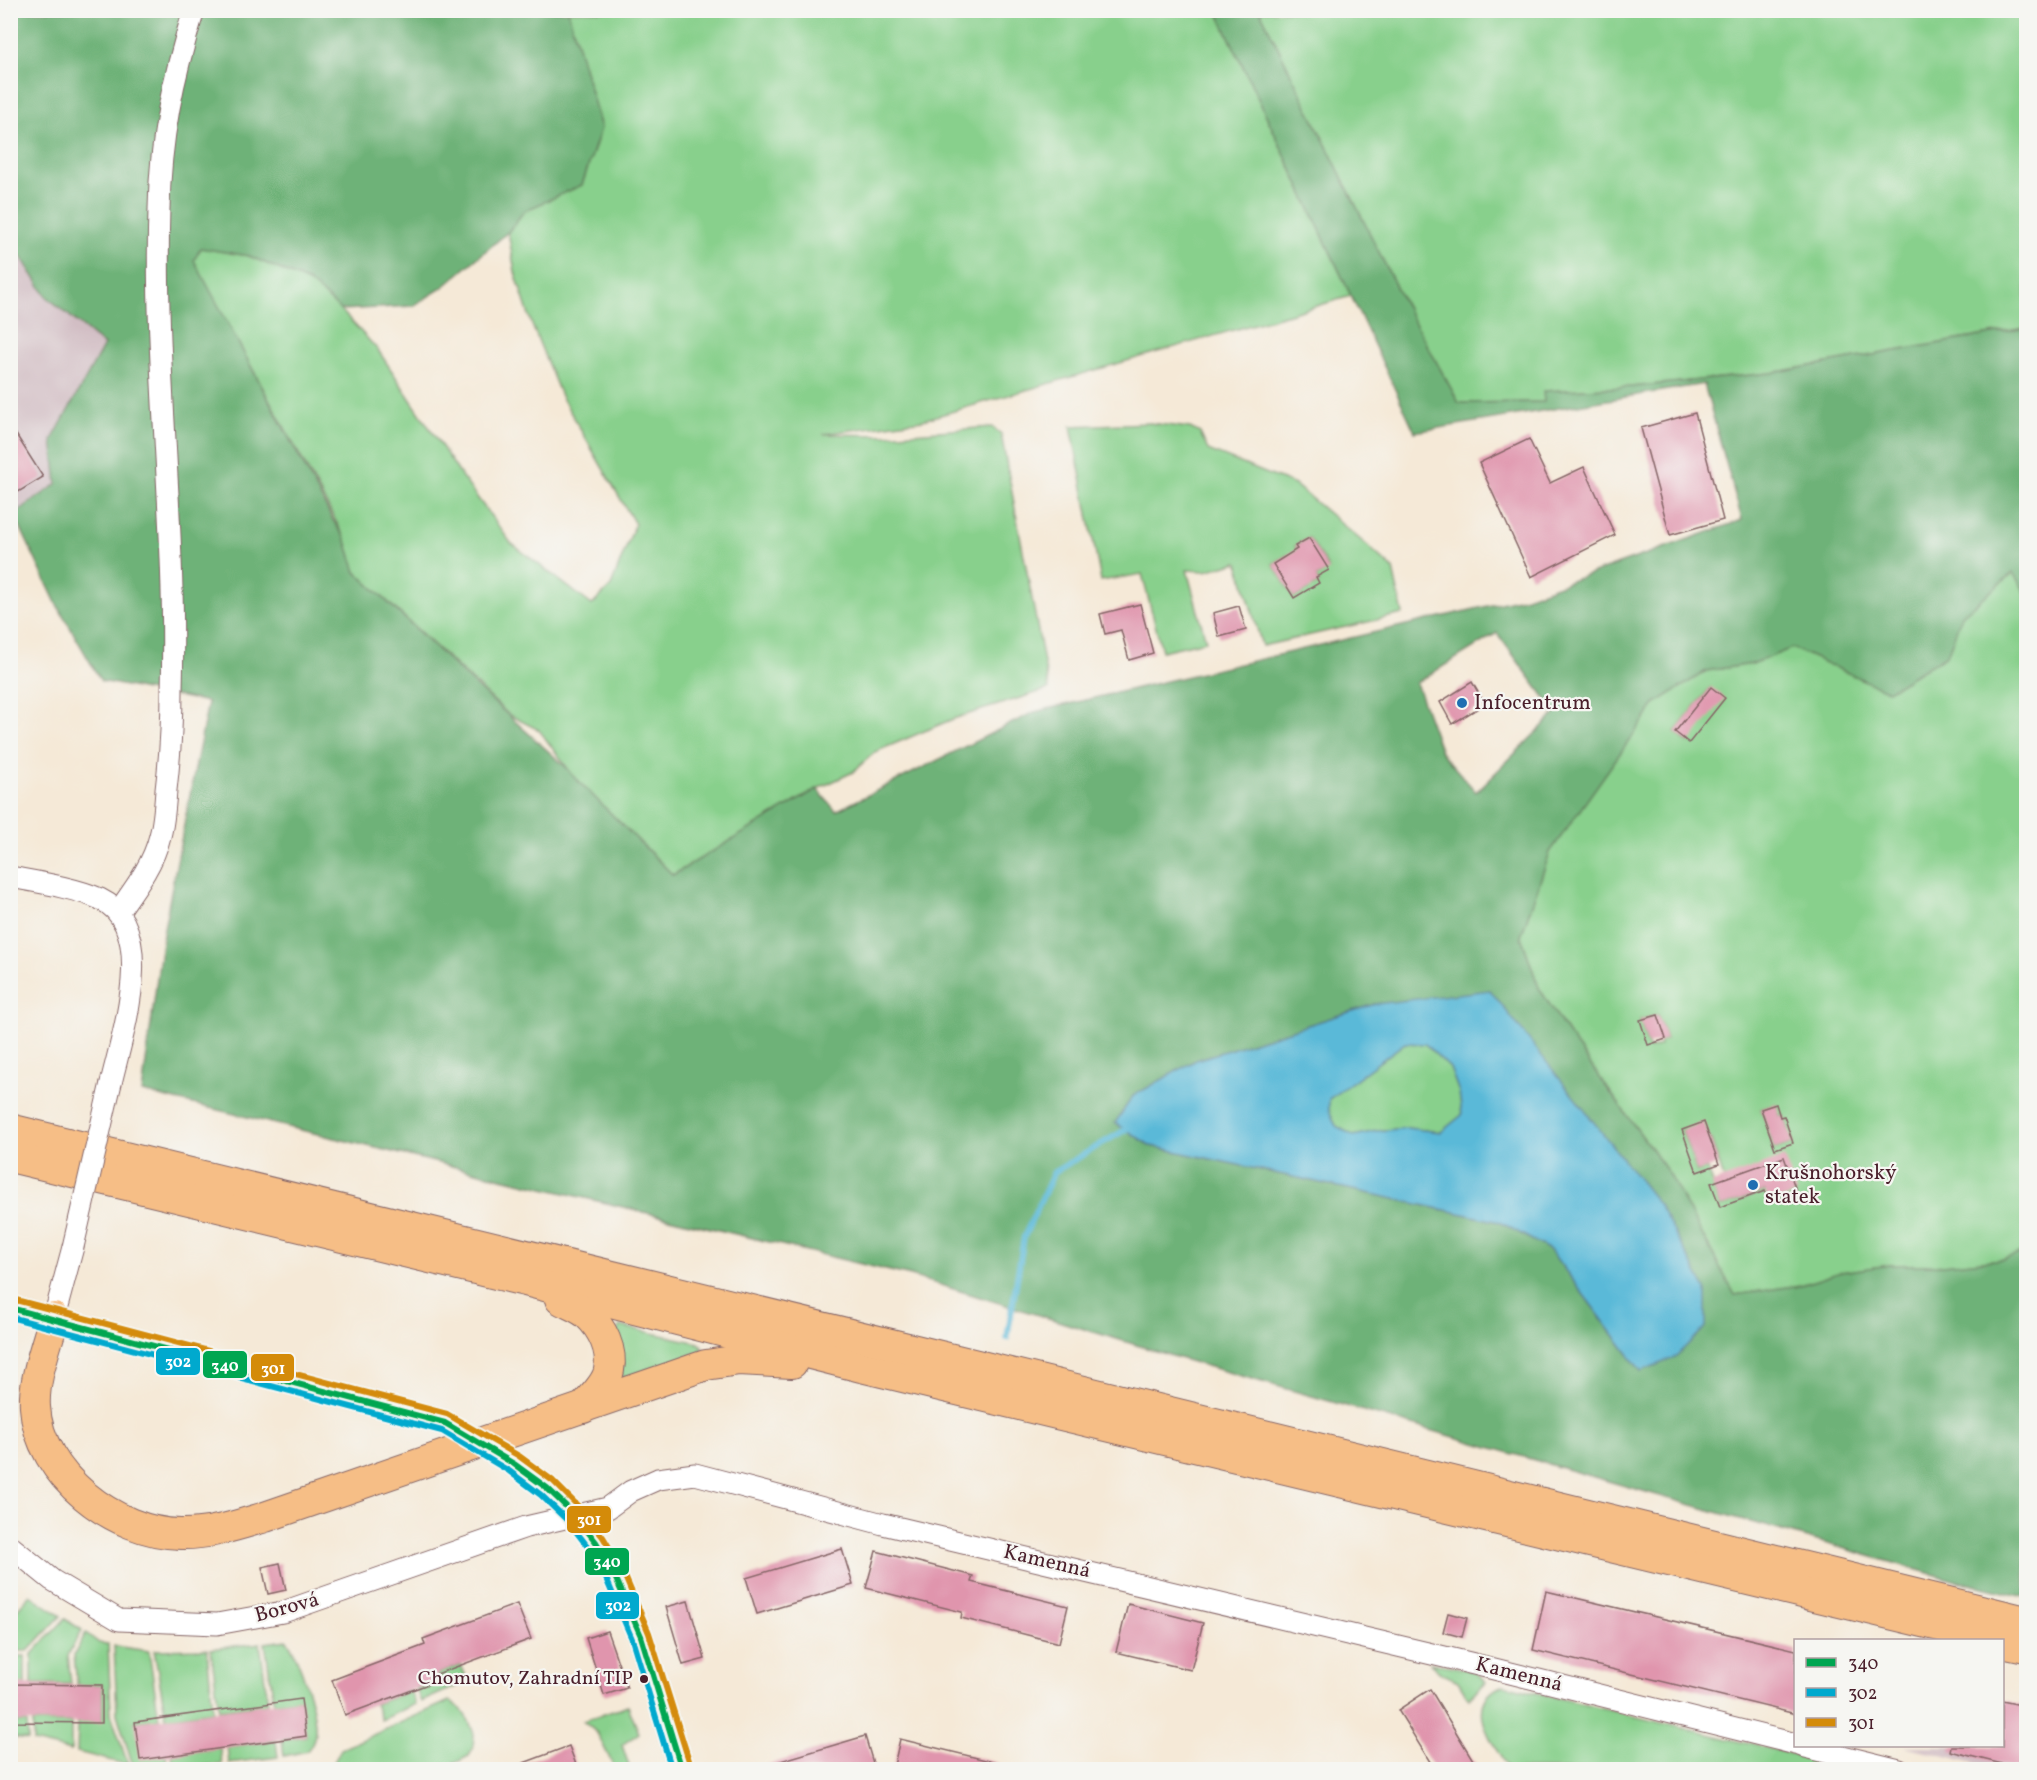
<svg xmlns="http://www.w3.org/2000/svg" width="2037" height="1780" font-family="Vollkorn,serif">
  <rect width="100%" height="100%" fill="#f6f6f2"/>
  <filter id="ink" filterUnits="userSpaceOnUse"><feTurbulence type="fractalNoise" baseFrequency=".0167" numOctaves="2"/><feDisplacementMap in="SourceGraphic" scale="12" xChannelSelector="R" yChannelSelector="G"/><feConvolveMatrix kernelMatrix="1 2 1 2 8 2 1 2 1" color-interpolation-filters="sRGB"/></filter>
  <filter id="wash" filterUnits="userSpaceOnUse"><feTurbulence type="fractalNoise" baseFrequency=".008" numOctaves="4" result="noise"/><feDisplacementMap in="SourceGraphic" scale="24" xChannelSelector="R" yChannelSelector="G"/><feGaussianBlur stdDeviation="1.35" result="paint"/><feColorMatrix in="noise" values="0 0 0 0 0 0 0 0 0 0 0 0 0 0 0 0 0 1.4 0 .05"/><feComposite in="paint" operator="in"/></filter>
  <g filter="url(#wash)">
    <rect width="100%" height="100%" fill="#f5e9d7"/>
    <g fill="#d2bec4">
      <path d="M10,241l36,55 58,49 -52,95 5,44 -46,32z"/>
      <path d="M2003,1701l23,6v62h-27l-95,-23h98z"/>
    </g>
    <g fill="#88d08c" stroke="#69785c" stroke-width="1.5" fill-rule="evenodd">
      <path d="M568,11h649l134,285 -428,124 -100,14 62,1 107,-8 9,7 48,255 -96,30 -78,33 -22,20 -36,17 -144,86 -98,-97 -36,-48 -30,-15 -153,-143 -11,-34 -152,-278 8,-12 48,8 60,26 32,28 37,40 84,127 49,66 81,62 19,-19 24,-62 -74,-128 -29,-71 -17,-53 -7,-40 16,-21 58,-26 19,-57z"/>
      <path d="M1260,11h766v317l-255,45 -140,14 -87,4v11l-85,1 -54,-98z"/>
      <path d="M1150,423l40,5 10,5 8,17 87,35 74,62 24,22 10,45 -141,32 -24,-84 -33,9 -18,-1 19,71 -44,10 -20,-77 -41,7 -30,-155zM1309,538l20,31 -13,8 3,6 -25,15 -21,-34 14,-9 14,23 10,-7 -16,-25z"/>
      <path d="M2014,573l12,20v659l-23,7 -60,6h-53l-49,7 -40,13 -66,10 -67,-123 -99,-137 -30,-47 -18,-52 29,-84 105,-149 51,-32 46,-7 40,-16 96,43 59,-36 14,-40zM1711,687l-22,56h-1l-13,-11zM1658,1015l8,24 -7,2 1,4 -11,4 -9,-29zM1776,1104l4,13 4,-1 9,27 -18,6 -14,-40zM1682,1130l29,9 13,40 73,14 -32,-2 -45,16 -13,-38 -10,3z"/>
      <path d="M1405,1043l20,1 25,24 9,24 3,23 -21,17 -34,-4 -31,3 -22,5 -18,-10 -7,-16v-11z"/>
      <path d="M620,1326l79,17 3,3v5l-80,27 -5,-47z"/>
      <path d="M30,1595l31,21 -33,35h-17v-35z"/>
      <path d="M65,1619l17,11 -14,25 3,29h-39v-30z"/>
      <path d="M86,1633l13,10 9,1 3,70 17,51 -51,-13 1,-30h24v-37h-25l-3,-30z"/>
      <path d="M287,1640c13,20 30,71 28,94 -1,7 -3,11 -8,17l-23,5 -2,-16 24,-4 -5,-37 -27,4 -9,-60z"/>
      <path d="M260,1643l8,61 -49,6 -8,-61z"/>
      <path d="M114,1646l35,5 10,68 -24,3 31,34 2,13h-19l-16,-3 -16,-52z"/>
      <path d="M207,1649l6,62 -47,7 -12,-68z"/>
      <path d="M25,1656v28h-14v-28z"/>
      <path d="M1431,1663c16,3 45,4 55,19l-17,17 -11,-18 -19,-9z"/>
      <path d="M461,1665l7,16 -47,21 -5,-13 23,-9 -2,-6z"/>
      <path d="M1504,1685l321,77 12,7h-329c-15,-26 -47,-67 -4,-84z"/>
      <path d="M410,1691l5,13 -34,16 -6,-16z"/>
      <path d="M449,1701l12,8 8,12 5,13 -1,13 -4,9 -26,13h-109l-1,-5 8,-15z"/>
      <path d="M628,1706l11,27 -17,12 8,24h-15l-18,-36 -14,-12z"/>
      <path d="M11,1722h16l1,18 -17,-3z"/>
      <path d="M33,1722l38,1v28l-38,-9z"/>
      <path d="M276,1741l2,16 -49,6 -2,-16z"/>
      <path d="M220,1748l2,16 -48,5 -2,-14z"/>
    </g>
    <path fill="#6eb278" stroke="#5c6852" stroke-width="1.5" fill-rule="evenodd" d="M11,11h557l33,117 -19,57 -58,26 -16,21 -66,56 -29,18 -72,4 -32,-28 -60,-26 -48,-8 -7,12 139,260 12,18 11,34 122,116 88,79 9,11 98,97 144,-86 19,22 198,-99 492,-115 216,-77 -38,-136 -289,48 -198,-421h43l145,294 54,98 85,-1 -1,-11 88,-4 140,-14 255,-45v265l-13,-20 -51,42 -15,40 -59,36 -96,-43 -40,16 -46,7 -50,32 -106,149 -29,84 18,52 30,47 99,137 67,123 66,-10 40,-13 49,-7h53l60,-6 23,-7v345l-69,-16 -775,-222 -271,-83 -769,-184 21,-159 45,-231 -107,-21 -45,-78 -42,-89 43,-30 -5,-44 52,-95 -58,-49 -35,-55zM1497,633l59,80 -80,79 -35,-40 -25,-69zM1375,1004l284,201 -18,166 -91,-121 -50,-28 -349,-76 -35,-23 17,-27 64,-36z"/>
    <path fill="#5ab9d8" stroke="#526c82" stroke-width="1.5" fill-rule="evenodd" d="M1490,990l169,215 47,84v38l-32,31 -33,13 -91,-121 -50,-28 -349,-76 -36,-23 18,-27 63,-36 179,-56zM1405,1043l20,1 25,24 9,24 3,23 -21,17 -34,-4 -31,3 -22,5 -18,-10 -7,-16v-11z"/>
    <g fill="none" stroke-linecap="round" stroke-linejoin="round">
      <path stroke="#5ab9d8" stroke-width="6" d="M1007,1338l17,-101 30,-65 76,-45"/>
    </g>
    <g id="blocks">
      <g fill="#e095ad">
        <path d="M1695,413l28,107 -53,15 -29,-107z"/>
        <path d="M10,425l33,52 -33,20z"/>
        <path d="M1529,439l21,44 34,-16 31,68 -84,42 -52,-114z"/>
        <path d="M1309,538l20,32 -13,7 3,6 -25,15 -21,-34 24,-15 -2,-3z"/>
        <path d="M1140,604l13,49 -24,7 -8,-30 -16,4 -5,-20z"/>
        <path d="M1239,606l7,24 -27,7 -6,-24z"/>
        <path d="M1472,682l13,22 -33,20 -12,-22z"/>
        <path d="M1711,687l14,11 -36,45 -14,-11z"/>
        <path d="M1658,1015l8,24 -18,6 -8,-25z"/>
        <path d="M1776,1104l4,13 4,-1 9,27 -18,6 -14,-40z"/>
        <path d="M1704,1122l15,42 -22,8 -15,-42z"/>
        <path d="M1784,1157l13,36 -28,10 -4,-12 -45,16 -9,-24z"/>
        <path d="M842,1549l11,36 -96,29 -11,-36z"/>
        <path d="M876,1551l97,25 -2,6 97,24 -9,37 -98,-25 1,-6 -96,-24z"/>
        <path d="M280,1563l6,27 -18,4 -6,-27z"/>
        <path d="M1546,1591l250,59v64l-263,-64z"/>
        <path d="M688,1601l17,58 -22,6 -17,-58z"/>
        <path d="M517,1604l14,35 -94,35 2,6 -94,35 -13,-35 93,-35 -2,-6z"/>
        <path d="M1128,1604l75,19 -12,47 -75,-18z"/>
        <path d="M1448,1613l19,5 -5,19 -19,-5z"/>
        <path d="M607,1631l20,57 -23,7 -18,-57z"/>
        <path d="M10,1684l92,1v38l-92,-1z"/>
        <path d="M1430,1689l29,48 20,33h-44l-37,-60z"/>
        <path d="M301,1699l5,37 -166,24 -5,-38z"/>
        <path d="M2002,1701l24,5v64l-76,-19 1,-5h51z"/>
        <path d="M865,1736l10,34h-108v-5z"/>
        <path d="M900,1739l98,24 -1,7h-104z"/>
        <path d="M569,1746l9,24h-68v-2z"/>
      </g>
    </g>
  </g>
  <g filter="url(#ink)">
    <use href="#blocks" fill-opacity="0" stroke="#866667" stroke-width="1.5"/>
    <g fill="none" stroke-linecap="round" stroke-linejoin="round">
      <defs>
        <g id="minor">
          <path d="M10,877c27,5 66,11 90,22 59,28 22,136 11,184"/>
          <path d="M118,912c17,-24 35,-47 42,-76 4,-14 5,-31 6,-46 4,-33 6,-67 6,-101 5,-160 -18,-320 -13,-480 1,-71 14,-131 35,-199"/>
          <path d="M10,1308l435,115"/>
          <path d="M54,1318l19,-71"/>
          <path d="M508,1459c22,18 47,35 66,56 60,66 82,171 108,255"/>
          <path d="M10,1546l42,34 67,40 98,4 66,-12 243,-85 82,-19 23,-17 27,-12 37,-5 188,50 591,140 322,80"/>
          <path d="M1802,1746l97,24"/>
        </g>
        <g id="highway">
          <path d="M10,1129l2016,492"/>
          <path d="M10,1157l515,124 336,86 1137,273"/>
          <path d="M560,1299c8,5 21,9 28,16 14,13 25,35 21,55 -2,14 -17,27 -26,38"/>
          <path d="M54,1318c-7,26 -21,62 -19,89 4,68 80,126 145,127 29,1 58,-9 85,-17l441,-152 33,-5 53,3"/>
          <path d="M2002,1642l24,5"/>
        </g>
      </defs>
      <use href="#minor" stroke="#866667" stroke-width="23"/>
      <use href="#highway" stroke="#866667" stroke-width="32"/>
      <use href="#minor" stroke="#fff" stroke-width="21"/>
      <use href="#highway" stroke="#f6be86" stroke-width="30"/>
      <defs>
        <g id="minor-bridge">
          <path d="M73,1247l38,-164"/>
          <path d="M445,1423l63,36"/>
        </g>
      </defs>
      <use href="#minor-bridge" stroke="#866667" stroke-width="23" stroke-linecap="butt"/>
      <use href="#minor-bridge" stroke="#fff" stroke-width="21"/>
      <defs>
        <path id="bus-1" d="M10,1308l435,115 69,41 33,24 28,27 21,27 17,30 28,64 41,134"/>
        <path id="bus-2" d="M10,1317l432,114 67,40 32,24 27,26 20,26 17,29 27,63 40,131"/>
        <path id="bus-3" d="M12,1299l435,115 72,42 34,25 28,28 22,28 18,30 28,66 42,134"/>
      </defs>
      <use href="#bus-1" stroke="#f6f6f2" stroke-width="10"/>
      <use href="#bus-2" stroke="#f6f6f2" stroke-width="10"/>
      <use href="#bus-3" stroke="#f6f6f2" stroke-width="10"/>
      <use href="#bus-1" stroke="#00a651" stroke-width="6"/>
      <use href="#bus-2" stroke="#00a9ce" stroke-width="6"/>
      <use href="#bus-3" stroke="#d48b09" stroke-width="6"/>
    </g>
  </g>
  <g fill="#1f6fb2" stroke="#f6f6f2" stroke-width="2">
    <circle cx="1462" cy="703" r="6"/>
    <circle cx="1753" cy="1185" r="6"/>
  </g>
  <circle fill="#4a1f2b" stroke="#f6f6f2" stroke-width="2" cx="644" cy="1679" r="5"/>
  <g text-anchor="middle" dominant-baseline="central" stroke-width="4.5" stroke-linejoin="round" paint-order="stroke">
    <g font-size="20" fill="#4a1f2b" stroke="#f6f6f2" text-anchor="end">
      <text x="633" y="1679">Chomutov, Zahradní TIP</text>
    </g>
    <g font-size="21" fill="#4a1f2b" stroke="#f6f6f2" text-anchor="start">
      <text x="1474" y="703">Infocentrum</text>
      <text x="1765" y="1173">Krušnohorský<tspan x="1765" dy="24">statek</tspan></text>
    </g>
    <g font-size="21" fill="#4a1f2b" stroke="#f6f6f2">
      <text transform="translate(1047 1562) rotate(13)">Kamenná</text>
      <text transform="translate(287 1608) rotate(-15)">Borová</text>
      <text transform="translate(1519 1675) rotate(14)">Kamenná</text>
    </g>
  </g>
  <g stroke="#f6f6f2" stroke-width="2">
    <rect x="155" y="1347" width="46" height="29" rx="6" fill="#00a9ce"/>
    <rect x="202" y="1350" width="46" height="29" rx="6" fill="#00a651"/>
    <rect x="250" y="1353" width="45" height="29" rx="6" fill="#d48b09"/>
    <rect x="566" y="1505" width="46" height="29" rx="6" fill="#d48b09"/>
    <rect x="584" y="1547" width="46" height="29" rx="6" fill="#00a651"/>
    <rect x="595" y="1591" width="45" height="29" rx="6" fill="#00a9ce"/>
  </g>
  <g font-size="16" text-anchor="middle" font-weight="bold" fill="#fff">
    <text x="178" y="1367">302</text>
    <text x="225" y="1371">340</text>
    <text x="273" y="1374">301</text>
    <text x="589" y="1525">301</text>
    <text x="607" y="1567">340</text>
    <text x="618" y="1611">302</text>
  </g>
  <rect width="2037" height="1780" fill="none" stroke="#f6f6f2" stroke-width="36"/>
  <rect x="1794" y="1639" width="210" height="108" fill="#f6f6f2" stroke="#b1a0a2" stroke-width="1.5"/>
  <rect x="1806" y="1658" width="30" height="9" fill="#00a651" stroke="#b1a0a2" stroke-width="1.5"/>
  <text x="1848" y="1669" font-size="18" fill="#4a1f2b">340</text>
  <rect x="1806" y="1688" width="30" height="9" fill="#00a9ce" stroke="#b1a0a2" stroke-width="1.5"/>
  <text x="1848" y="1699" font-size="18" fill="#4a1f2b">302</text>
  <rect x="1806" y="1718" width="30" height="9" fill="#d48b09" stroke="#b1a0a2" stroke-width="1.5"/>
  <text x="1848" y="1729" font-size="18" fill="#4a1f2b">301</text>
</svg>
